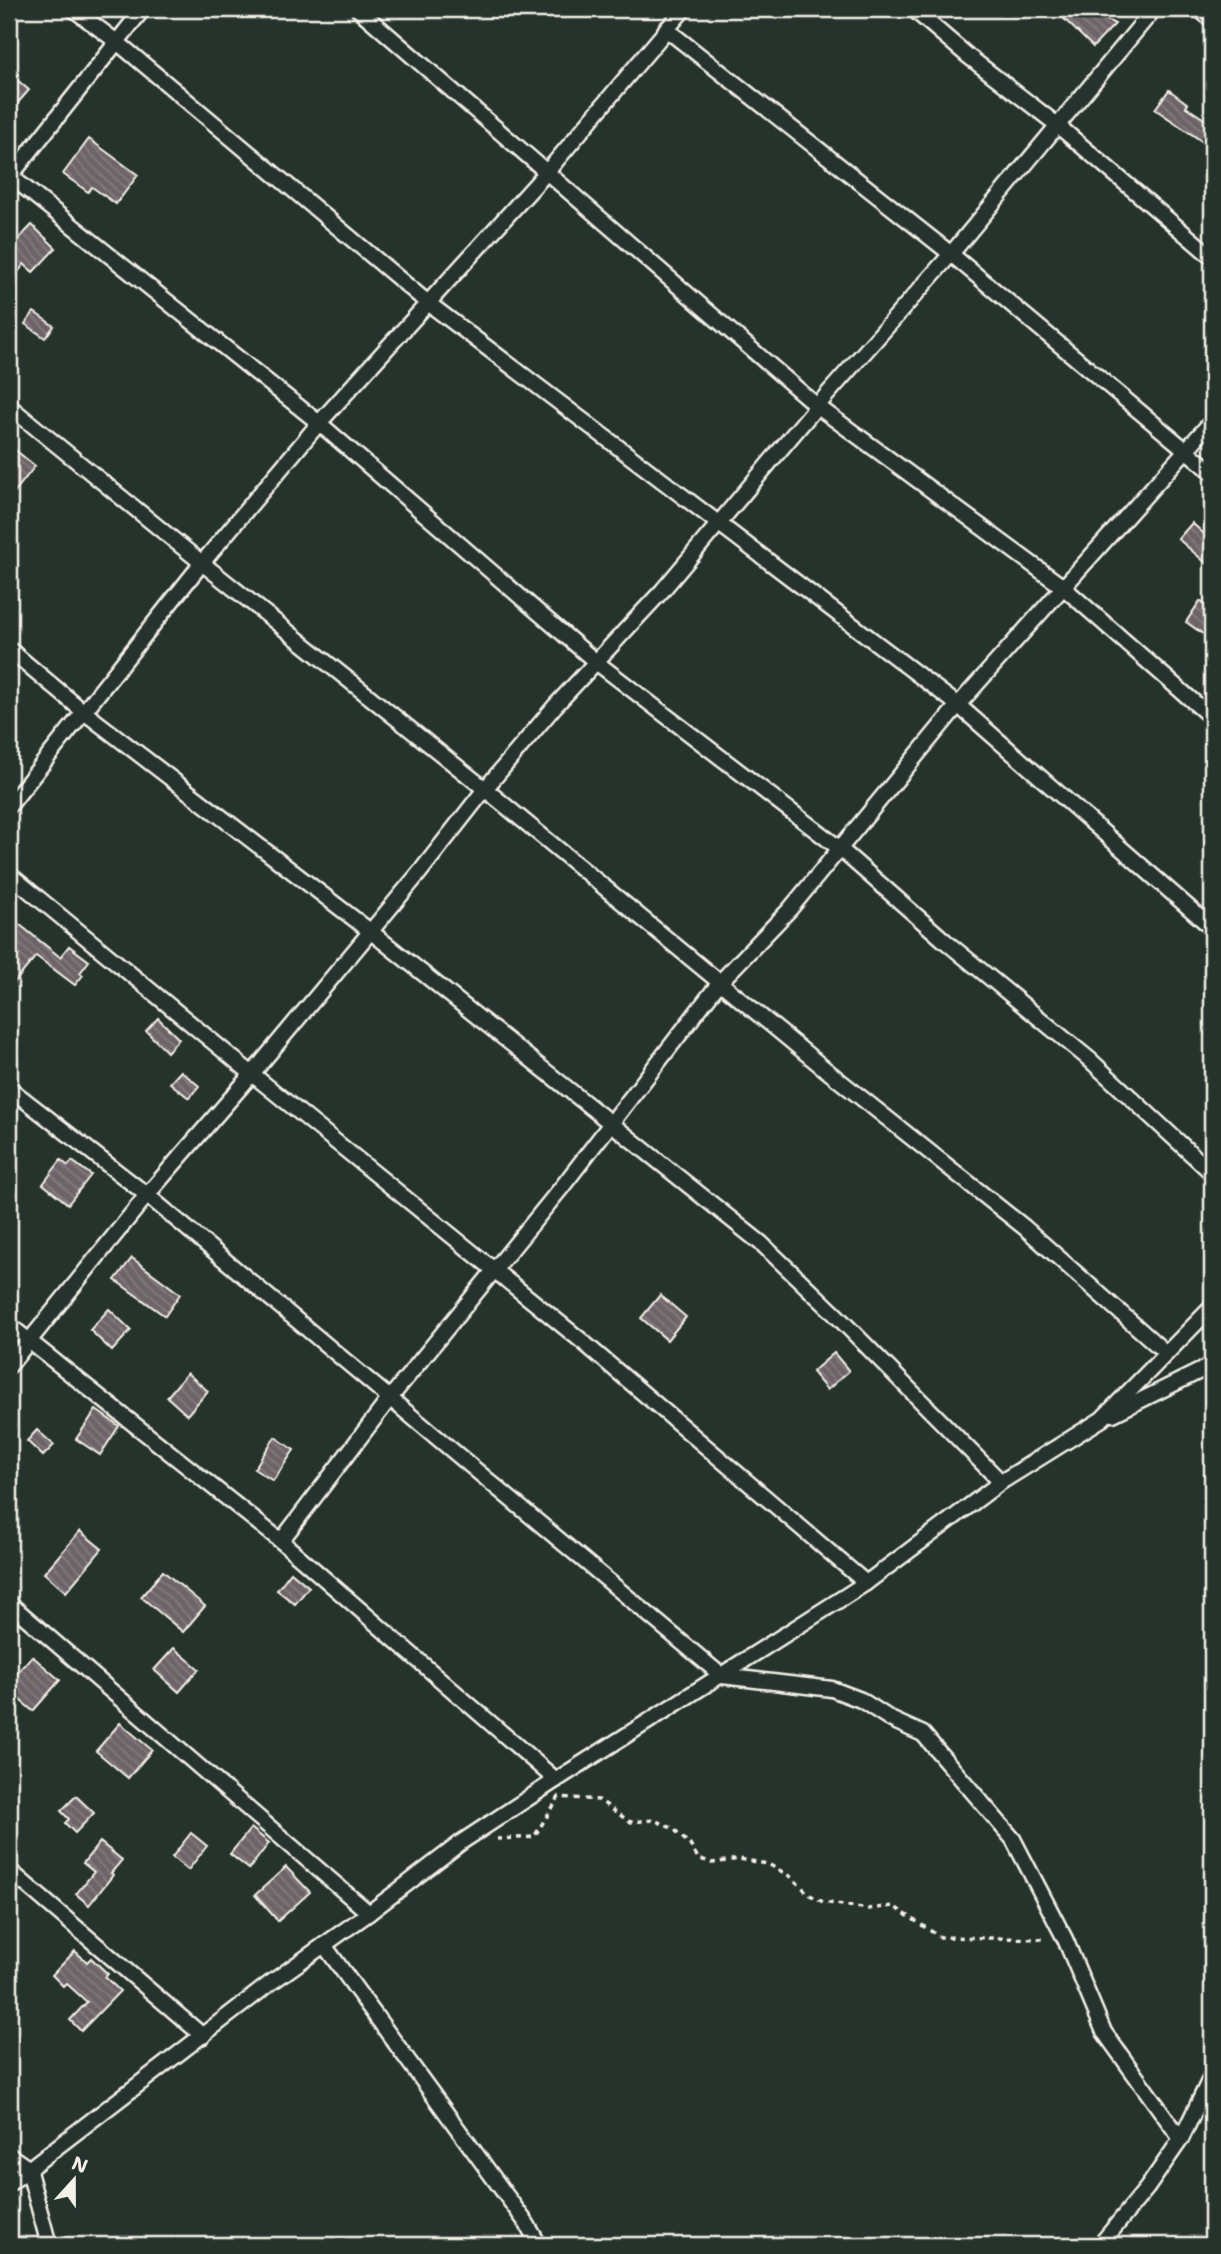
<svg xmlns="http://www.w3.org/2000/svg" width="1221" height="2254" font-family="'Shantell Sans',sans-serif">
  <defs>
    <pattern id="building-back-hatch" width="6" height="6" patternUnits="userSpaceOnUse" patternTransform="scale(1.75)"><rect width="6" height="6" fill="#6e6468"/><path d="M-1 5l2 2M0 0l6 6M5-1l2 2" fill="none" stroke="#837b7e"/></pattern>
  </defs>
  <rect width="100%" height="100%" fill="#26332d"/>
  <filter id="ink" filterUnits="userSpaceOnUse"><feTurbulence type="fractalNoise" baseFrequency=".0143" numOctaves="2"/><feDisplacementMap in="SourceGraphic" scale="14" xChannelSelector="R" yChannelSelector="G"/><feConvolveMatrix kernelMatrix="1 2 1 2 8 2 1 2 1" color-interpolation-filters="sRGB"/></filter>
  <g filter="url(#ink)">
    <g fill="url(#building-back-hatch)" stroke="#f4f1e8" stroke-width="2">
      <path d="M1054,9h31l30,15 -22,23z"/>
      <path d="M9,73l20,17 -20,23z"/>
      <path d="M1169,90l19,14 -2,3 26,17v10l-6,10 -51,-35z"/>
      <path d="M89,139l49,36 -22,29 -24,-17 -4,5 -25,-18z"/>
      <path d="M32,225l24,23 -23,24 -9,-8 -15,21v-36z"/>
      <path d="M34,312l20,14 -9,12 -20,-14z"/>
      <path d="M9,445l26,21 -26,33z"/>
      <path d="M1192,523l20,18v27l-34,-29z"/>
      <path d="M1200,601l12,8v18l-6,9 -20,-14z"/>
      <path d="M9,916l51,41 9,-11 20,15 -9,12 3,2 -8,10 -39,-29 -27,33z"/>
      <path d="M158,1018l21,21 -12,13 -21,-21z"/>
      <path d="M181,1071l18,15 -10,12 -19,-15z"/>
      <path d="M61,1160l7,6 4,-5 19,14 -23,29 -25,-20z"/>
      <path d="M132,1258l48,36 -15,22 -50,-36z"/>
      <path d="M660,1295l26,22 -19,23 -26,-22z"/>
      <path d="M109,1309l22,21 -19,21 -22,-21z"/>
      <path d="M834,1353l15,18 -22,19 -15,-18z"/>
      <path d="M187,1373l21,18 -21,24 -20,-18z"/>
      <path d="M96,1410l23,16 -19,29 -24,-16z"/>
      <path d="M37,1430l17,15 -11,11 -16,-15z"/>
      <path d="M275,1437l19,13 -21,31 -19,-12z"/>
      <path d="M80,1531l22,18 -36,43 -22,-19z"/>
      <path d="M163,1571l42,35 -22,26 -42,-35z"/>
      <path d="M291,1572l18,15 -14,17 -18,-14z"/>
      <path d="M174,1648l25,21 -20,23 -25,-22z"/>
      <path d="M32,1656l28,24 -27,31 -24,-20v-9z"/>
      <path d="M120,1723l32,27 -24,28 -32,-27z"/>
      <path d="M76,1796l18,17 -19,20 -10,-10 4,-4 -8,-8z"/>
      <path d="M251,1828l18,15 -20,26 -19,-15z"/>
      <path d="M191,1833l16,13 -19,24 -16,-13z"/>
      <path d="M100,1842l22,18 -11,13 2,2 -24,30 -13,-11 18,-22 -11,-9z"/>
      <path d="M286,1867l24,25 -32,29 -23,-26z"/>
      <path d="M75,1951l12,11 4,-4 17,16 -3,3 15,14 -39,40 -11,-11 17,-18 -21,-19 -3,3 -11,-11z"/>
    </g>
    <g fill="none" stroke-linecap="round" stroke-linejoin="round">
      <defs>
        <g id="street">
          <path d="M73,9l44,33 311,261 530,402 254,223"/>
          <path d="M358,9l459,397 246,181 149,131"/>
          <path d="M913,9l55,47 88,68 156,133"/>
          <path d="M1199,9l13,11"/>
          <path d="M666,29l285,225 261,218"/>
          <path d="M9,175l310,248 277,239 243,186 106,93 144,118 123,114"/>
          <path d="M9,178l134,-169"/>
          <path d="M9,406l193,157 283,226 340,280 199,158 142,126"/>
          <path d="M9,649l75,63 286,219 392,313 70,67 169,171"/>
          <path d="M9,806l193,-243 117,-140 227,-250 138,-164"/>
          <path d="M9,874l243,200 331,268 283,241"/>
          <path d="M9,1088l138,107 575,481 110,13 29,11 31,20 31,14 90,105 52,100 39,93 77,107"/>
          <path d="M9,1325l272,216 275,239"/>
          <path d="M9,1366l138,-171 105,-121 168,-202 65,-83 70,-83 107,-115 155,-185 134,-152 203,-245"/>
          <path d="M1113,1414l99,-49"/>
          <path d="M281,1541l109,-143 172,-211 158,-205 70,-73 168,-204 254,-284"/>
          <path d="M9,1603l360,310"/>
          <path d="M9,1870l194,166"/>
          <path d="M324,1945l203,279 12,21"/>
          <path d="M9,2155l19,13 21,77"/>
          <path d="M9,2184l260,-200 100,-71 94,-72 93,-61 310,-197 135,-101 101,-63 110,-112"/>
          <path d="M1100,2245l47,-57 34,-49 31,-64"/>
        </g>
      </defs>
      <use href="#street" stroke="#f4f1e8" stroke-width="19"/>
      <path stroke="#f4f1e8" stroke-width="3.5" stroke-dasharray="5 5" stroke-linecap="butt" d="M497,1839l37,-2 25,-40 40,3 31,22 24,-2 20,9 16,16 8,13 14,5 27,-4 29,5 22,12 20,19 13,7 45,7 25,-3 47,31 106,2"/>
      <use href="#street" stroke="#26332d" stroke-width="14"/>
    </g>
  </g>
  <rect width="1221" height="2254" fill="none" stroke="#26332d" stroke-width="35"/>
  <rect x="18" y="18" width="1186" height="2219" fill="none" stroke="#f4f1e8" stroke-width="2.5" filter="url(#ink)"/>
  <g transform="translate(74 2180) rotate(21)" stroke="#26332d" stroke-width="5" paint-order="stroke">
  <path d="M0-5L12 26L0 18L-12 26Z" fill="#f4f1e8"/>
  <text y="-10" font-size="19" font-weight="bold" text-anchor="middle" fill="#f4f1e8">N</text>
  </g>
</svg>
